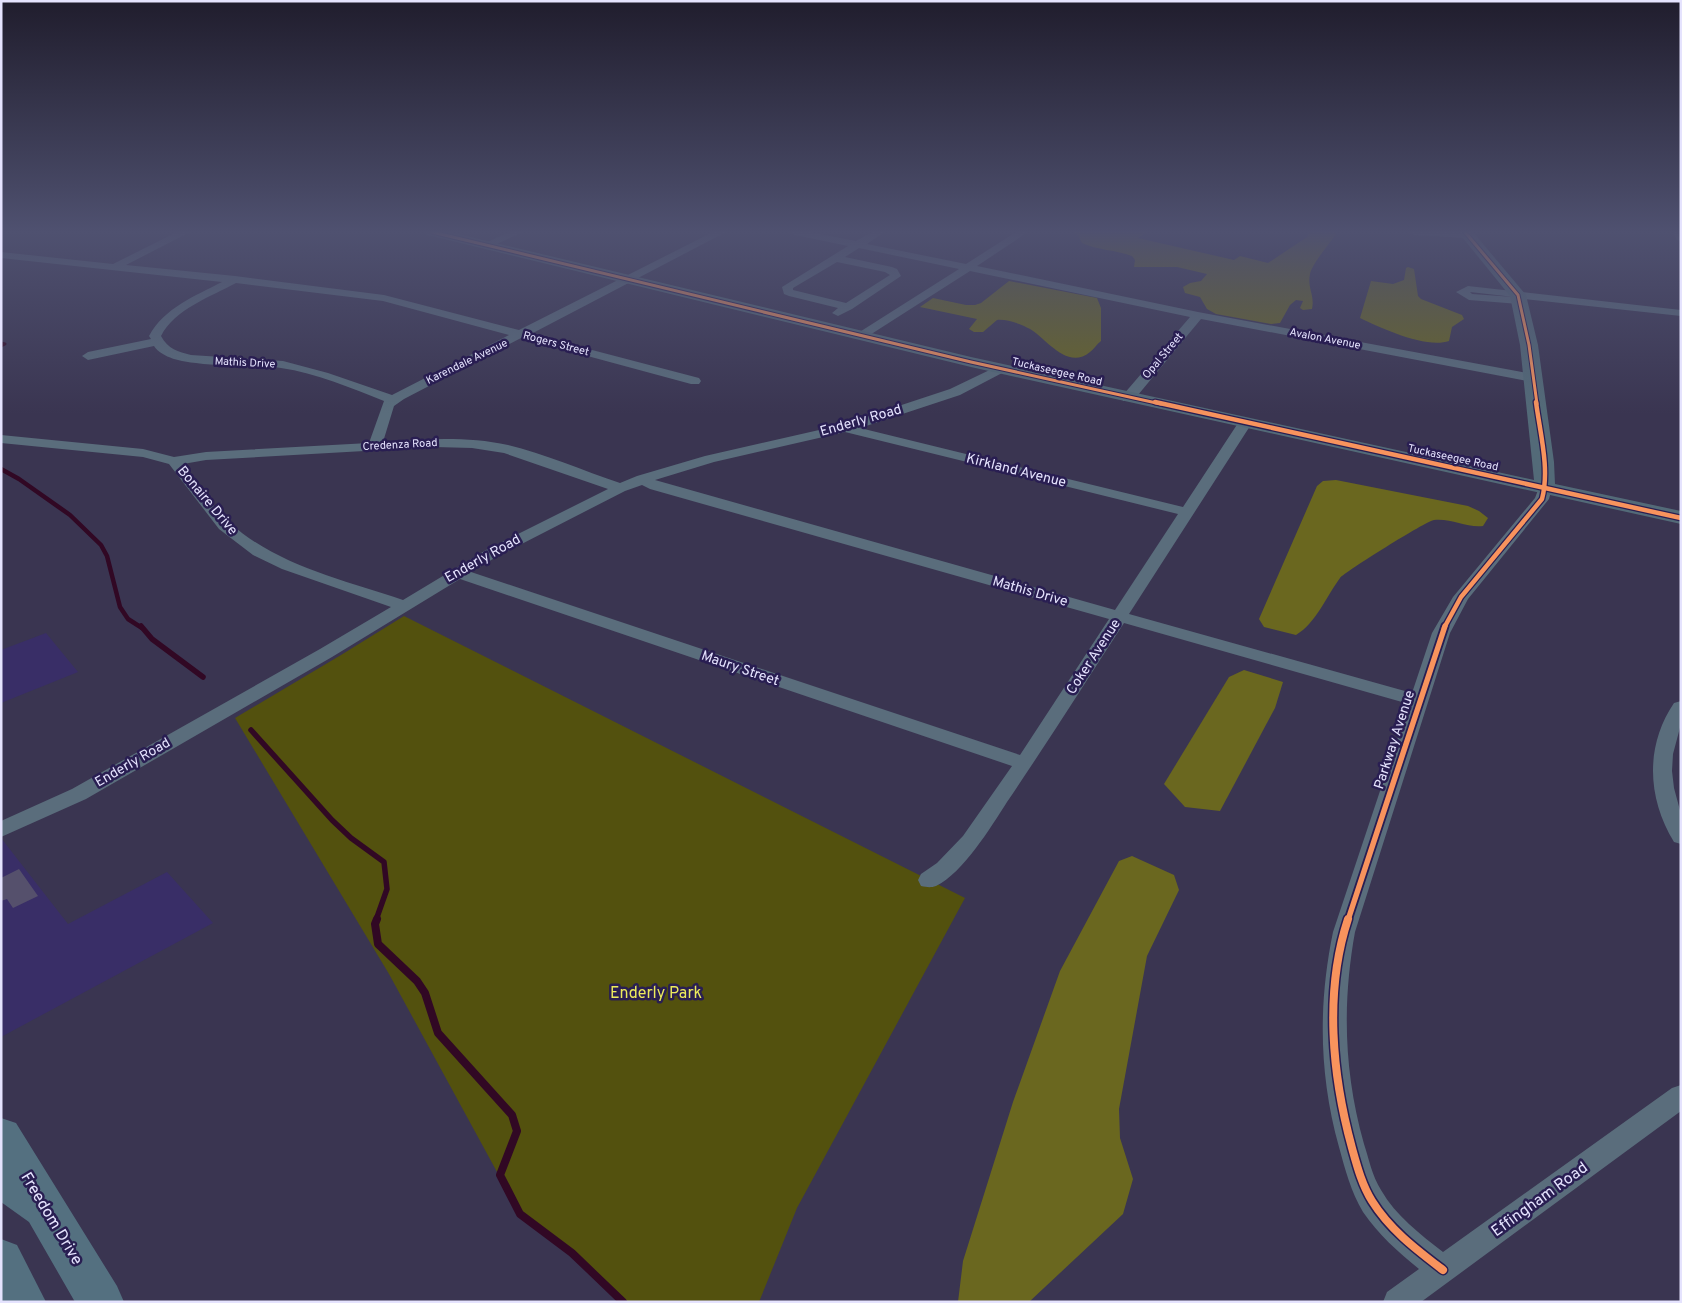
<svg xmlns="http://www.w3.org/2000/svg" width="1682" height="1303" font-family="Overpass,sans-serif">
  <rect width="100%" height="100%" fill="#3a3551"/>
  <g fill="#392e67">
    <path d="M46,633l32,39 -77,31v-53z"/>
    <path d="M1,838l67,86 99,-52 46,51 -212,114z"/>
  </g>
  <path fill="#53510e" d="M404,616l561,282 -168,310 -38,94h-136l-51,-49 -52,-39 -131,-240 -154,-256 106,-63z"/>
  <g fill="#6a671f">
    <path d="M1073,232h73l-8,6 96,22 6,-4 28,7 39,-26 3,-5h24l2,2c-6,9 -24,30 -26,40 -3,14 5,21 2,35l-9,1 -3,-2 3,-7 -7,-1 -6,5 -10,18 -9,1 -55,-10 -9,-5 -7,-12 -15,-4 -2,-6 7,-4 11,-2 6,-7 -30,-7h-43l1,-7 -3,-4c-16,-6 -35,-6 -50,-13l-4,-8z"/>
    <path d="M1408,267l6,2 4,27 3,3 41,16 2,4 -12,8 -3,14c-23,8 -68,-13 -89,-23l11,-37 22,3 11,-4 2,-12z"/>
    <path d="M1009,281l88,17 4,10v33c-4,3 -7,8 -11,11 -23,19 -44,-14 -60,-23 -9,-5 -23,-10 -33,-9l-14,12h-9l-5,-3 8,-10 -57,-12 13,-9 33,7h9l6,-2z"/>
    <path d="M1336,480l132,26 11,5 9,7 -5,8c-16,2 -32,-8 -49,-6 -8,1 -89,52 -94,58 -14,19 -24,45 -44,57l-32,-8 -5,-8 58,-133 6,-5z"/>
    <path d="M1244,670l39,12 -8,26 -55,103 -35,-4 -21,-23 65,-107z"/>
    <path d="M1132,856l42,19 5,15 -32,66 -28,153 1,29 13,41 -10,35 -94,88h-71l5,-41 50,-159 47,-131 59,-110z"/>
  </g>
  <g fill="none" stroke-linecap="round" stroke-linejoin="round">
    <path stroke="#310824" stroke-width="3" d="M1,343l4,1 -4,2"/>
    <path stroke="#310824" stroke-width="4.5" d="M1,469l18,10 51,36 31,30 6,11 13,51 8,12 14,9"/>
    <g stroke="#310824" stroke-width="5.5">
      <path d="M141,626l11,13 51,38"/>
      <path d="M251,730l81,90 19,18 33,24 3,27 -11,31"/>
    </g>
    <path stroke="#310824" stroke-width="8" d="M377,919l-2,5 3,20 39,37 8,12 13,40 74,82 5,16 -17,44 20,39 52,39 51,49"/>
  </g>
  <path fill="#55506c" d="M19,869l19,27 -25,12 -6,-9 -6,2v-23z"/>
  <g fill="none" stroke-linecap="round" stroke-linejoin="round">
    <g fill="#5a6d7c" fill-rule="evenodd">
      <path d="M177,232h13l-64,33 109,11 149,19 135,35 194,-98h13l-195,102 168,44 2,3 -2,3h-8l-170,-46 -117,61 -10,7 -11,36c41,-3 84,-6 125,3 35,8 76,26 112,38l17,-7 68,-20 136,-31 109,-36 50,-24 6,4 -2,3 -44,23 -100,33 323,79 57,-87h10l2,3 -123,191 283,79 20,-60 21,-36 82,-99 5,-13h10l2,3 -3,11 -81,100 -18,34 -95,299c-13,72 -11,141 9,212 5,15 8,32 17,46 15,26 39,44 62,62l229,-164 9,-3v26l-260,191h-38l4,-10 32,-23c-21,-17 -41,-35 -56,-57 -12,-20 -18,-43 -24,-65 -20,-72 -21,-142 -6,-215l76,-228 -285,-81c-39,60 -77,120 -117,179 -16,25 -44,71 -71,84 -6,2 -9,1 -15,0l-3,-6 3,-6 16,-11 26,-27 49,-70 -552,-187 -128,78 -246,142 -85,38v-16l71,-32 248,-140 71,-42 -109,-38 -29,-14 -34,-26 -50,-65 -26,-7 -142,-14v-8l142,14 31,8 32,-5 163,-9 15,-42c-33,-13 -68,-28 -103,-33 -28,-4 -57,-1 -85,-5 -13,-1 -34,-5 -42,-17l-66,14 -6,-4 6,-4 63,-13 -2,-3c15,-28 46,-40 73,-54l-221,-24v-6l112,12zM236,283l147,18 126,34 -117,60 -64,-22 -45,-12 -92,-6c-13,-3 -23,-6 -30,-19 14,-27 49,-39 75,-53zM845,432l333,82 -63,96 -460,-130 59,-18zM435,447l37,1 32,5 104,36 -122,61 -83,50c-59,-20 -125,-34 -173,-77 -18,-16 -33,-39 -47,-59l23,-4zM642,485l8,4 459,130 -89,136 -549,-183 27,-16 127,-65z"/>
      <path d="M509,232h14l-33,15h-8l-1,-2z"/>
      <path d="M790,232h19l47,9 16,-9h12l-17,12 99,20 50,-32h12l-51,34 221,46 335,62 6,4 -6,4 -332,-63 -68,82h-10l-1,-3 1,-3 67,-78 -220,-46 -108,69 -6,-4 2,-3 101,-64 -100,-21 -14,9 47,10 5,2 4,7 -49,33 -14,7 -6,-3 6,-5 -49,-12 -5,-2 -2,-7 66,-41 -53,-11zM837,262l48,10 5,3 -44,28 -53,-13v-2z"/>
      <path d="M1409,232h57l6,3 -5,3 -53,-3z"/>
      <path d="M1673,232h8v9l-4,-1z"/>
      <path d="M1468,286l213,24v6l-158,-17 2,2 -2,2 -4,1 -50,-4 -13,-8zM1470,292l44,5 -42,-3z"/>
      <path d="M1681,701v23l-8,30 -1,17 2,17 7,26v30l-7,-2c-27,-44 -29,-96 0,-139z"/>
    </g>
    <path fill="#536a78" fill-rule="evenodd" d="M425,232h25l521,125 563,123 -14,-135 -10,-49 -52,-64h15l53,63 12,50 16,117 1,22 126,27v13l-710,-157 -539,-131 -5,-1z"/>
    <g fill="#547080" fill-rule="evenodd">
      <path d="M1,1118l15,5 101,163 7,16h-49l-46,-80 -28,-20z"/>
      <path d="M1,1239l16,6 29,57h-45z"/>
    </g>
    <defs>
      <g id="cycleway-far3">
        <path d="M432,232l539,130 190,42"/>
        <path d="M1465,232l53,63 11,50 8,59"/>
      </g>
      <g id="cycleway-far2">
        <path d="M1155,402l526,116"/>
        <path d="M1444,628l17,-31 81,-98c8,-30 -2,-66 -6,-97"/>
      </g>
      <path id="cycleway-far1" d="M1348,920l97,-294"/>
      <path id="cycleway" d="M1348,919c-24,73 -16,156 4,229 5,18 10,37 20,53 18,29 45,49 71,69"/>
    </defs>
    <use href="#cycleway-far3" stroke="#291e52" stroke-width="5"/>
    <use href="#cycleway-far2" stroke="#291e52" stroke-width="7"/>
    <use href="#cycleway-far1" stroke="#291e52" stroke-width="9"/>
    <use href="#cycleway" stroke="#291e52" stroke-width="11"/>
    <use href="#cycleway-far3" stroke="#f8935d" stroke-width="3"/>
    <use href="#cycleway-far2" stroke="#f8935d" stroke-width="4.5"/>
    <use href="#cycleway-far1" stroke="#f8935d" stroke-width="5.5"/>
    <use href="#cycleway" stroke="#f8935d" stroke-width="8"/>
  </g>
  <linearGradient id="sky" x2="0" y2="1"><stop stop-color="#201d2d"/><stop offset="0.56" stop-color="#4f5170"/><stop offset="1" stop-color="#4f5170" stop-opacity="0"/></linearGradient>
  <rect width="1682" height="414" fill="url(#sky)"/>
  <g text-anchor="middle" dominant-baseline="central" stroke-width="5" stroke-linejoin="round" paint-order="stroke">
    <g font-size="11" fill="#e5e3fe" stroke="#291e52">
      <text transform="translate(1325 339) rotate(11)">Avalon Avenue</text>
      <text transform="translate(556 344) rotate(15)">Rogers Street</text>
      <text transform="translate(1163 356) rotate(-50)">Opal Street</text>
      <text transform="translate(467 362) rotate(-26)">Karendale Avenue</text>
      <text transform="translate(245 363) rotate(3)">Mathis Drive</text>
      <text transform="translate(1057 372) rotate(13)">Tuckaseegee Road</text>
      <text transform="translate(400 445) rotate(-3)">Credenza Road</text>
      <text transform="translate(1453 458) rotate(12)">Tuckaseegee Road</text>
    </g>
    <g font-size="14" fill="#e5e3fe" stroke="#291e52">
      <text transform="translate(861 421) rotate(-16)">Enderly Road</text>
      <text transform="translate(1016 471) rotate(14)">Kirkland Avenue</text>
      <text transform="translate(207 501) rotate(50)">Bonaire Drive</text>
      <text transform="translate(483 559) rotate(-29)">Enderly Road</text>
      <text transform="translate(1030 592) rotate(16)">Mathis Drive</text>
      <text transform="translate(1094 657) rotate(-57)">Coker Avenue</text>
      <text transform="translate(740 669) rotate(19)">Maury Street</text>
      <text transform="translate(1395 740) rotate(-72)">Parkway Avenue</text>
      <text transform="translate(133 763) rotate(-30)">Enderly Road</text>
    </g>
    <g font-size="16" fill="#eceb5c" stroke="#291e52">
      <text x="656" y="994">Enderly Park</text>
    </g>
    <g font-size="16" fill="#e5e3fe" stroke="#291e52">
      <text transform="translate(1540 1200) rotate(-36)">Effingham Road</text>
      <text transform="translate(51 1219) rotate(59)">Freedom Drive</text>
    </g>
  </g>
  <rect width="1682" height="1303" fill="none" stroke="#e5e3fe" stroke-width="5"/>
</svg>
